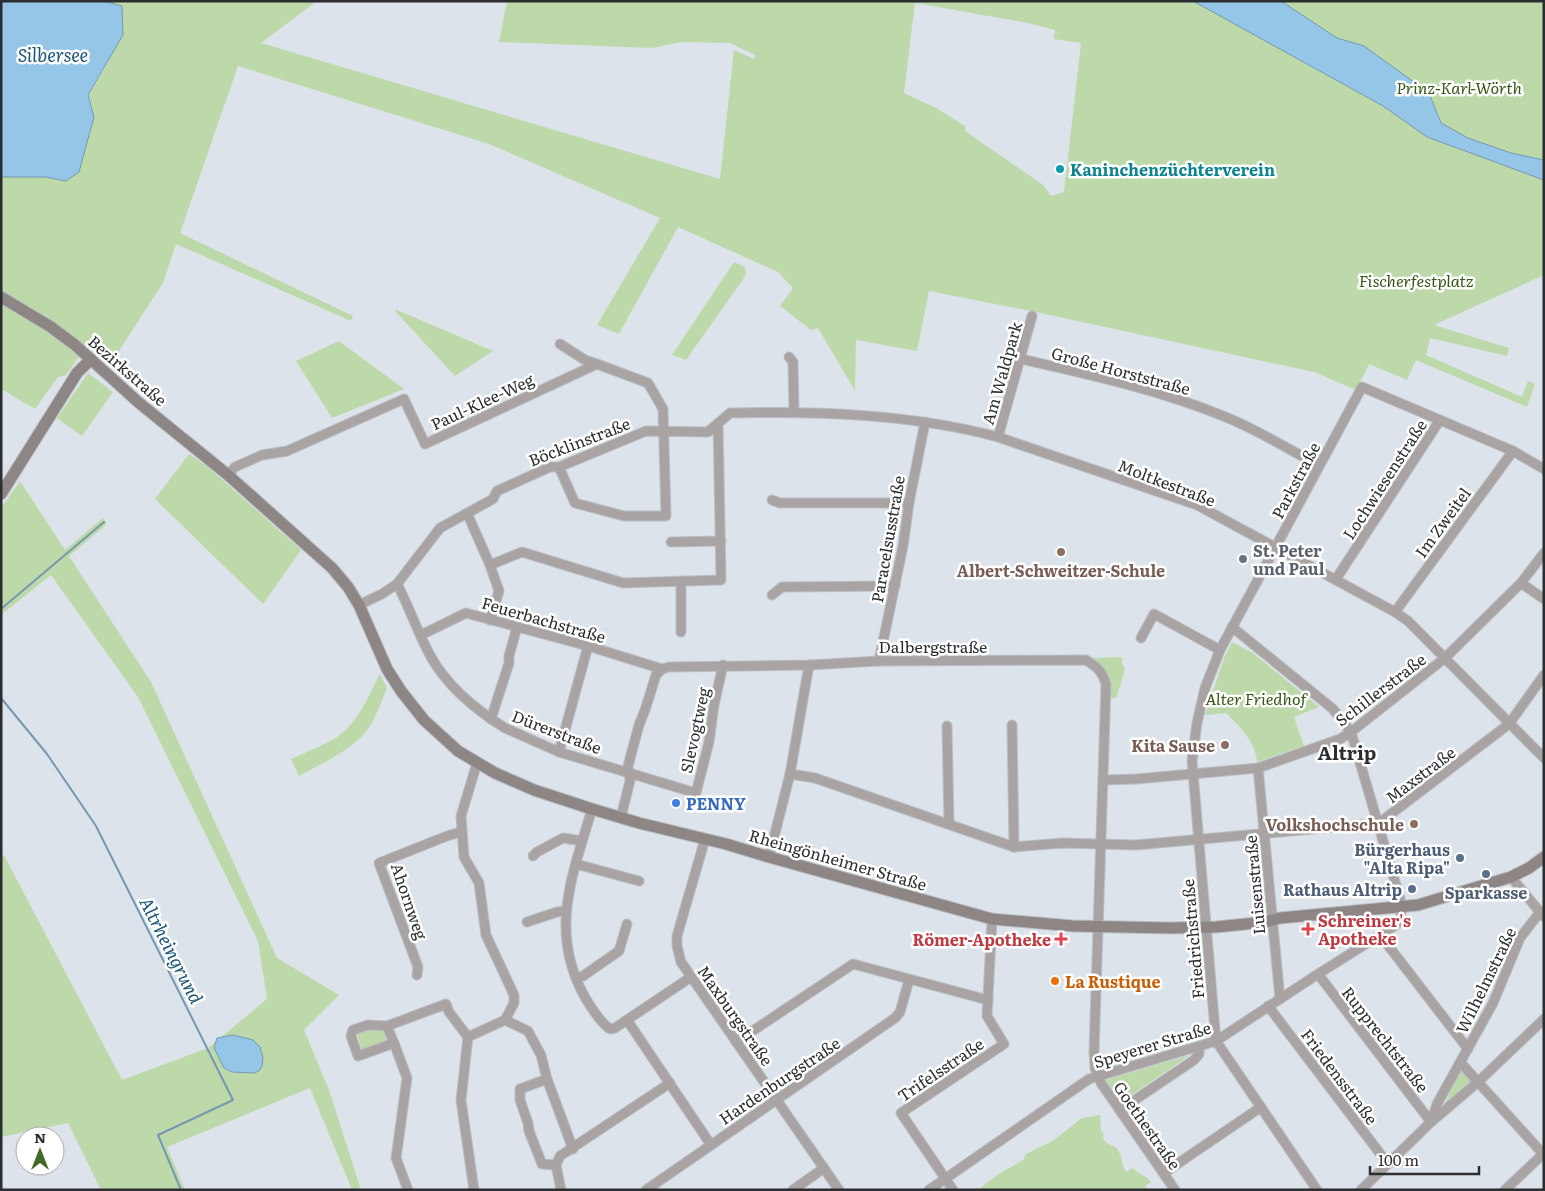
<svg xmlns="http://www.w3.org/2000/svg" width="1545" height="1191" font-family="Literata,serif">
  <rect width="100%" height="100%" fill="#dde3ea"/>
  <g fill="#bdd9aa" fill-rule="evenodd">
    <path d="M103,1h214l-56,42 459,136 14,-129 20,9 1,-4 -25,-12 -49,-1 -29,6 -153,-6 8,-41h1037v274l-110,50 75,23 -2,8 -77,-18 -4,17 96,42 6,-16 7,3 -8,23 -111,-47 -9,20 -38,-16 -13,26 -42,-18 -283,-61 -102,-20 -12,60 -61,-11 -1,51 -37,-63 -7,2 -31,-24 13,-18 -15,-16 -100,-45 -59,107 -22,-9 63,-107 -171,-74 -251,-78 -58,167 173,83 -2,5 -175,-77 -13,39 -50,77 -23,-19 -24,34 -8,2 -23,32 -34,-20v-212h44l21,4 28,-64 -6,-22 21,-34 13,-55zM915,3l113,20 27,7 -1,9 27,4 -17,149 -13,4 -8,-11 -78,-54v-5l-29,-18 -32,-15z"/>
    <path d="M734,262l11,5 1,8 -60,85 -14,-5z"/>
    <path d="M397,310l96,41 -38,25 -60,-65z"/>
    <path d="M339,341l65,48 -72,29 -36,-57z"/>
    <path d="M88,373l25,19 -31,44 -25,-18z"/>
    <path d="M189,454l19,13 93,83 -38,54 -108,-105z"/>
    <path d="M20,481l45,69 38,-32 4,6 -38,32 82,126 126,276 62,37 -35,35 25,60 32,100h-9l-42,-102 -143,59 18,43h-84l-33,-67 -67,14v-284l4,4 117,223 86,-32 59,-49 -9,-58 -120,-244 -87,-122 -50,40v-107z"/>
    <path d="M1232,642l21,11 66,54 -25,10 10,29 -47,16c-1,-20 -17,-35 -31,-49l-21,2 19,-57z"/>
    <path d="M1122,657v8l2,1 1,4 -9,28h-7v-16l-3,-10 -14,-14z"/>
    <path d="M380,674l7,14c-6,14 -12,33 -22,45 -17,19 -44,31 -66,43l-8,-17c15,-7 32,-13 46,-22 21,-14 32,-42 43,-63z"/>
    <path d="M374,1026l13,1 5,15 -30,9 -5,-18z"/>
    <path d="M1190,1055l-69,47 -15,-22z"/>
    <path d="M1461,1070l11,12 -27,21z"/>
    <path d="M1100,1115l1,15 3,5 -2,2c5,9 10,6 15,12 6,8 4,16 9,23l7,-4c4,6 13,7 18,14l-6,4 3,4h-170l19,-15 26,-15 3,-6 28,-14 28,-22z"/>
  </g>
  <g fill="#95c6e8" stroke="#7598b1">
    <path d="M1,1h102l19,5 1,29 -35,60 6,22 -15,55 -13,9 -21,-4h-44z"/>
    <path d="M1193,1h88l56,37 27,8 65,47 12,30 27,15 43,15 33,7v20l-117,-43 -44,-31z"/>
    <path d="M233,1035l20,5 7,7 3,11 -1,8 -3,5 -5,2 -22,-1 -8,-4 -10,-20 3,-10z"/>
  </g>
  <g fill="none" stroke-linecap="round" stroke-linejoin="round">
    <g stroke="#7598b1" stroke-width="2">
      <path d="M1,609l103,-87"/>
      <path d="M1,698l46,56 49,72 137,274 -75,35 23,55"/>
    </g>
    <defs>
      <g id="street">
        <path d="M560,344l25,16 12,4"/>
        <path d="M789,357l4,5 1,50"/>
        <path d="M1021,359c70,16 140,31 207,59 32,13 61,32 91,47"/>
        <path d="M998,437l34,-121"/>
        <path d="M228,475l7,-8 27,-12 25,-4 117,-52 21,45 172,-80 51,19 15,26 3,107h-42l-49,-13 -16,-36"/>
        <path d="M772,500l8,3h129"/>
        <path d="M467,513l23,52 9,26 -9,29"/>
        <path d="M671,542l50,-1"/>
        <path d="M490,565l32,-13 101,31 98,-3 -3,-157"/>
        <path d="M1336,579l104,-159"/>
        <path d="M681,581v51"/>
        <path d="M1521,583l23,16"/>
        <path d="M397,584c13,24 21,50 34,73 17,30 45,53 74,71l54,24 137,41 13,-51 5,-37 9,-40"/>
        <path d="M772,595l10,-8 113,-1"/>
        <path d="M359,605l23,-11 15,-10 43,-56 53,-29 4,-8 53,-24h9l87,-36 62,1 22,-19c89,-2 181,1 268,24l199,68 198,107 13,9 136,137"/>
        <path d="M1395,612l118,-161"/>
        <path d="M421,635l45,-22 122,33 74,23"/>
        <path d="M1141,638l13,-24 66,36"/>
        <path d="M879,661l24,-115 6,-43 16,-81"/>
        <path d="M491,719l18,-56v-7l8,-29"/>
        <path d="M1012,725l2,122"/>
        <path d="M947,726l2,98"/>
        <path d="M559,752l29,-106"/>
        <path d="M1258,768l22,231"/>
        <path d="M790,774l25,4 199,69 49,-4 73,2 243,-22 130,-99 35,-49"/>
        <path d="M1103,780l33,-1 122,-11 82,-29 11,-7 94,-74 76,-75 23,-30"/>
        <path d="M592,809c-20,67 -44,124 -6,190 6,10 14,23 24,30l5,-1 76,-51"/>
        <path d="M621,817l9,-36 -2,-15 11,-41 6,-15 11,-35 6,-6 7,-2 140,-2 70,-4 207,-1c11,7 16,11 20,24l-12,368 1,16 6,15 74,107"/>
        <path d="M705,839l-28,97v10l4,16 158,228"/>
        <path d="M533,856l4,-4 26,-14 19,3"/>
        <path d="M769,857l21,-83 19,-109"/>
        <path d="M576,864l63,17"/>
        <path d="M1511,877l33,40"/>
        <path d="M527,922l30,-10 8,-1"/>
        <path d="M1380,935l88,114"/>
        <path d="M1318,974l113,148 47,-40 -17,-19"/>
        <path d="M417,975l1,-8 -39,-104 68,-27 14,-4"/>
        <path d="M576,978l7,-2 36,-25 8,-27"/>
        <path d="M1268,1006l120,158"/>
        <path d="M1544,1019l-66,63 66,73"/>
        <path d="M505,1020l23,11 13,24 6,24 -27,10v11l8,23 1,8 13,33 14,1"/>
        <path d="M627,1020l84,125"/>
        <path d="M387,1026l7,17 -36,13 -7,-20 2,-6 15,-5 19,1 59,-22 3,8 19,25"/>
        <path d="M736,1042l117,-78 135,36"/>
        <path d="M394,1043l13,35 -11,80 12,32"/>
        <path d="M547,1079l26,70"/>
        <path d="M1120,1110l74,-50 5,-6v-6"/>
        <path d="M1164,1173l97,-66"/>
        <path d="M474,1190l-13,-90 7,-63 37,-17 9,-17v-8l-28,-60 -7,-52 -15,-26 -3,-41 16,-53"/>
        <path d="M561,1190l-5,-25 4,-9 110,-73"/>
        <path d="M646,1190l249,-172 5,-6 9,-32"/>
        <path d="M793,1190l31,-22"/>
        <path d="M929,1190l160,-111 127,-38 102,-67 78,-49 5,-8v-15l-50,-170 -18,-23 -101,-82"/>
        <path d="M953,1190l-52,-77 103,-69 -17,-28 5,-97"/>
        <path d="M1317,1190l-101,-149 -24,-280 5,-38 8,-35 15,-38 142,-263 151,64 31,18"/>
        <path d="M1361,1190l70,-68 6,-18 56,-101 27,-65 20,-26"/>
        <path d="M1505,1190l38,-36"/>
      </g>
      <g id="secondary">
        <path d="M1,297l50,30 24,18 63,57 90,73 104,93 16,19 11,18 28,64 14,22 23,29 34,31 37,22 39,17 58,19 47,14 87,21 43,13 223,62 81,7 98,2 45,-1 49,-5 15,-4 138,-13 93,-28 18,-9 15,-11"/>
        <path d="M1,494l76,-121 14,-14"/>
      </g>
    </defs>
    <use href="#street" stroke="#b9bfc5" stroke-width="11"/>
    <use href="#secondary" stroke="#b9bfc5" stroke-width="13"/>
    <use href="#street" stroke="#a9a4a3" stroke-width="9"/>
    <use href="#secondary" stroke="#8d8685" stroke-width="11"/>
  </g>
  <circle fill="#0f9aa8" stroke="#fff" stroke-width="2" cx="1060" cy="169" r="5"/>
  <g fill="#8d6e63" stroke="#fff" stroke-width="2">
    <circle cx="1061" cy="552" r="5"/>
    <circle cx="1225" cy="745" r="5"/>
    <circle cx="1414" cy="824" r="5"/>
  </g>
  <circle fill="#6b7280" stroke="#fff" stroke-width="2" cx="1243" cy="559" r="5"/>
  <circle fill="#3f7fe0" stroke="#fff" stroke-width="2" cx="676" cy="803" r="5"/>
  <g fill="#5c6f8a" stroke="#fff" stroke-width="2">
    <circle cx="1460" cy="858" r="5"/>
    <circle cx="1486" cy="874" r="5"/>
    <circle cx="1412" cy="889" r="5"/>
  </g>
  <g fill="#e0444e" stroke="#fff" stroke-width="2">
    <path d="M1305.5 921.5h5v5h5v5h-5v5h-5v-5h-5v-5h5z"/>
    <path d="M1058.5 931.5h5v5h5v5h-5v5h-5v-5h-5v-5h5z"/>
  </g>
  <circle fill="#e8710a" stroke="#fff" stroke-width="2" cx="1055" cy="981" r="5"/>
  <g text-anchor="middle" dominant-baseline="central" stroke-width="5" stroke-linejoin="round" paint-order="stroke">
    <g font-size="16" font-style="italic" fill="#355615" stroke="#fff">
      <text x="1459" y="87">Prinz-Karl-Wörth</text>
      <text x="1416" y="280">Fischerfestplatz</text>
      <text x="1256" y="698">Alter Friedhof</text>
    </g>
    <g font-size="16" font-weight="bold" fill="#0d838f" stroke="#fff" text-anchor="start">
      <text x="1070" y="169">Kaninchenzüchterverein</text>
    </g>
    <g font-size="16" fill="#2b2d30" stroke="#fff">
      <text transform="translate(128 370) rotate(41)">Bezirkstraße</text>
      <text transform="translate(1121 370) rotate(15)">Große Horststraße</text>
      <text transform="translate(1001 373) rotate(-74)">Am Waldpark</text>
      <text transform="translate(482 401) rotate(-25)">Paul-Klee-Weg</text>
      <text transform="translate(579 441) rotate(-21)">Böcklinstraße</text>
      <text transform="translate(1384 479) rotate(-57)">Lochwiesenstraße</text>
      <text transform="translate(1295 480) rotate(-62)">Parkstraße</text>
      <text transform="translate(1167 482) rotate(21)">Moltkestraße</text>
      <text transform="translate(1442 522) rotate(-54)">Im Zweitel</text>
      <text transform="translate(887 539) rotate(-80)">Paracelsusstraße</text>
      <text transform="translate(544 619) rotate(16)">Feuerbachstraße</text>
      <text x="933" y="646">Dalbergstraße</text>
      <text transform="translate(1380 689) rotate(-37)">Schillerstraße</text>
      <text transform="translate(694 730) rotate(-78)">Slevogtweg</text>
      <text transform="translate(557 731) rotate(21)">Dürerstraße</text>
      <text transform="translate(1420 774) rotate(-37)">Maxstraße</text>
      <text transform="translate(838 859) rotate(16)">Rheingönheimer Straße</text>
      <text transform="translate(1254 885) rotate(-95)">Luisenstraße</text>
      <text transform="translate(410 901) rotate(71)">Ahornweg</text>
      <text transform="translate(1192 939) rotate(-95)">Friedrichstraße</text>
      <text transform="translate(1485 980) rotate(-64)">Wilhelmstraße</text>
      <text transform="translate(736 1015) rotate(55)">Maxburgstraße</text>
      <text transform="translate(1386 1039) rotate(52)">Rupprechtstraße</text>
      <text transform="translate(1152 1044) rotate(-17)">Speyerer Straße</text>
      <text transform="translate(940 1069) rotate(-34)">Trifelsstraße</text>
      <text transform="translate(1340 1076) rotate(53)">Friedensstraße</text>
      <text transform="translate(779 1080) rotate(-34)">Hardenburgstraße</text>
      <text transform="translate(1148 1125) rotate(55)">Goethestraße</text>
    </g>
    <g font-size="16" font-weight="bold" fill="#5b616d" stroke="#fff" text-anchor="start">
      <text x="1253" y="550">St. Peter<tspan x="1253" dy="18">und Paul</tspan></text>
    </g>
    <g font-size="16" font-weight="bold" fill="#785e54" stroke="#fff" text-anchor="end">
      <text x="1061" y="570" text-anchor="middle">Albert-Schweitzer-Schule</text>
      <text x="1215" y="745">Kita Sause</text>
      <text x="1404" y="824">Volkshochschule</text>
    </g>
    <g font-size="16" font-weight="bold" fill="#366cbe" stroke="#fff" text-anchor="start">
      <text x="686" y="803">PENNY</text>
    </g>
    <g font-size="16" font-weight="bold" fill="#4e5e75" stroke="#fff" text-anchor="end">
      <text x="1450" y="849">Bürgerhaus<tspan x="1450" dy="18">"Alta Ripa"</tspan></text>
      <text x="1402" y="889">Rathaus Altrip</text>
      <text x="1486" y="892" text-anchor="middle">Sparkasse</text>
    </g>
    <g font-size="16" font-weight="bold" fill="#be3a42" stroke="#fff" text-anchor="start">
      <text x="1318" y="920">Schreiner's<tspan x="1318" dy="18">Apotheke</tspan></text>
      <text x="1051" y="939" text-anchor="end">Römer-Apotheke</text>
    </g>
    <g font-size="16" font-weight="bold" fill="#c56008" stroke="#fff" text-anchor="start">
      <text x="1065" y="981">La Rustique</text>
    </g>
    <g font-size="18" font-style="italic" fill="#1b5576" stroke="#fff">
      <text x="53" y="54">Silbersee</text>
      <text transform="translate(172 950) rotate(63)">Altrheingrund</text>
    </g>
    <g font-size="19" font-weight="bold" fill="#2b2d30" stroke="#fff">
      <text x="1347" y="752">Altrip</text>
    </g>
  </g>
  <rect width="1545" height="1191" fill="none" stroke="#2b2d30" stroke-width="5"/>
  <g transform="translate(40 1151)"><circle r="24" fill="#ffffff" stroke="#aaabac"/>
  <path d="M0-4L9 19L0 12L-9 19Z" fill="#436b27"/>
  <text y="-8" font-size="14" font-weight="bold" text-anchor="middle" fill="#2b2d30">N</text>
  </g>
  <path d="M1370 1166v8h109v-8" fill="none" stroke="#2b2d30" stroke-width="2.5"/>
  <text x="1378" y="1166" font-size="15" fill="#2b2d30" stroke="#ffffff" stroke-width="4" paint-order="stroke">100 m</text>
</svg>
